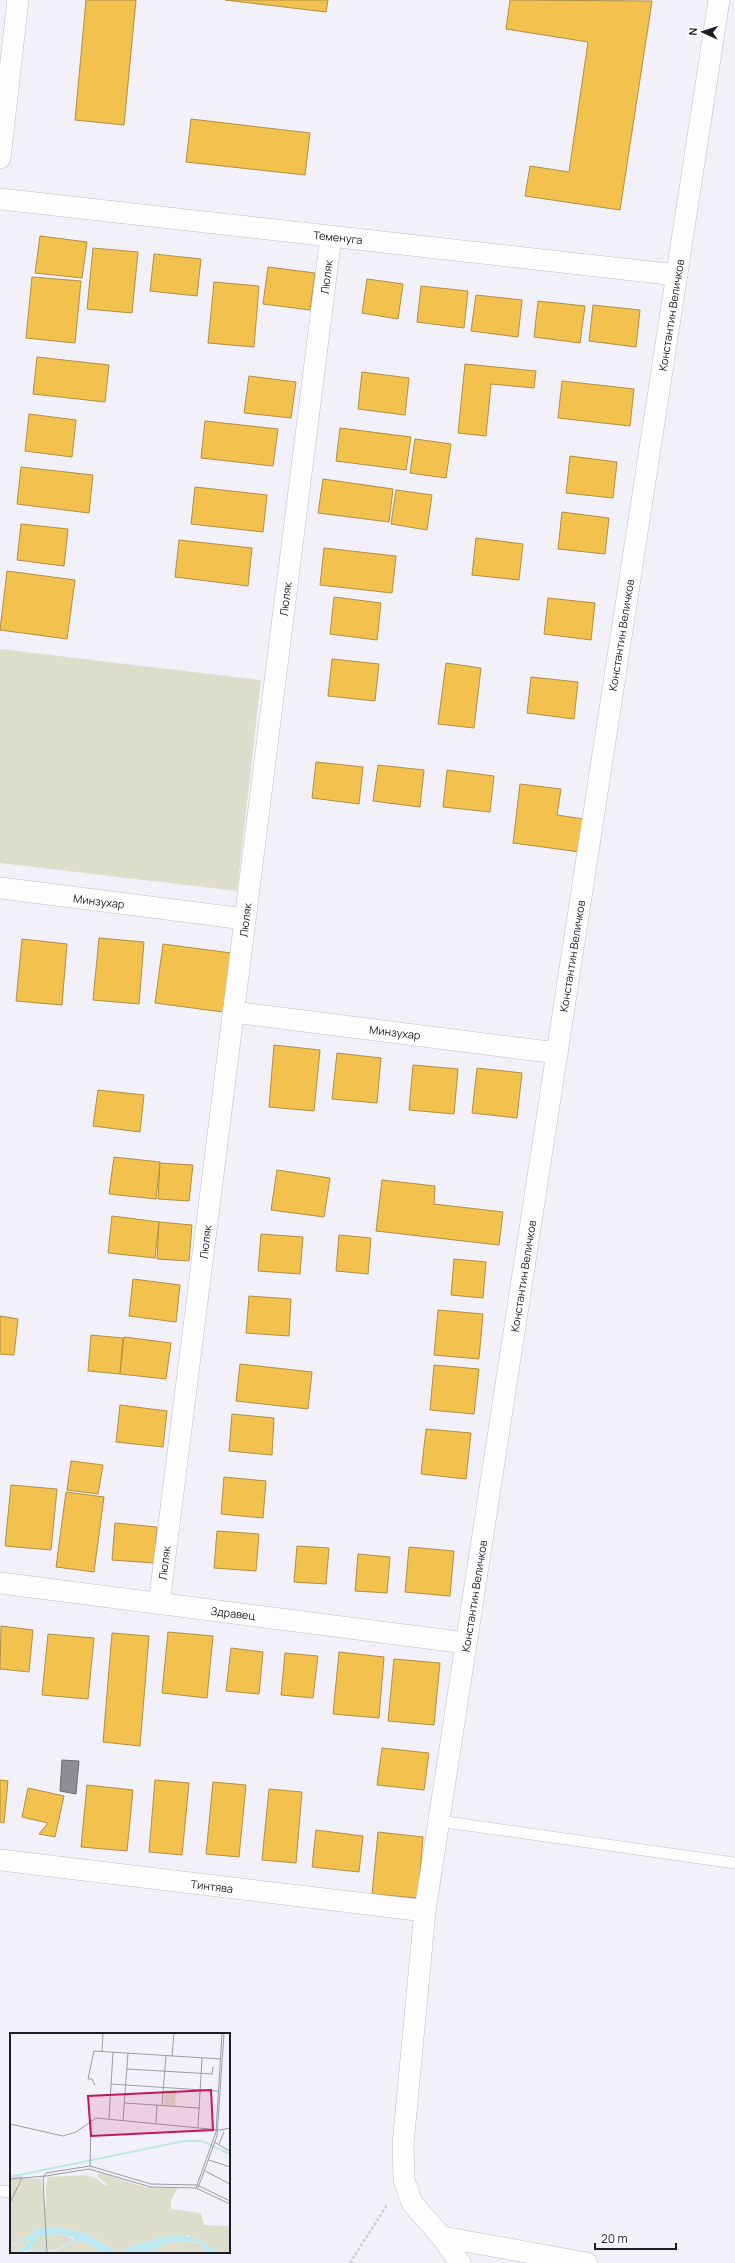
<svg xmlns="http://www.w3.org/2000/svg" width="735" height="2263" font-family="Manrope,sans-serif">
  <rect width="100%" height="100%" fill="#f2f0f8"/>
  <path fill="#dcdecb" d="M0,649l261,31 -24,211 -237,-28z"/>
  <g fill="#f2c14e" stroke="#b28f42">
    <path d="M86,0h50l-12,125 -49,-5z"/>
    <path d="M225,0h103l-2,12z"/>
    <path d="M510,0l142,1 -32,209 -95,-14 5,-30 39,6 19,-130 -82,-13z"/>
    <path d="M191,119l119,14 -5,42 -119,-13z"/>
    <path d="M40,236l47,6 -5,36 -47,-5z"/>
    <path d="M93,248l45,4 -6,61 -45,-4z"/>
    <path d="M154,254l47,5 -4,37 -47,-5z"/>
    <path d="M268,267l47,6 -5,37 -47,-6z"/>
    <path d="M32,277l49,4 -6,62 -49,-5z"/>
    <path d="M367,279l36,5 -5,35 -36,-6z"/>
    <path d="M214,282l45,4 -5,61 -46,-4z"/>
    <path d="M421,286l47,5 -4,37 -47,-6z"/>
    <path d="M476,295l46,5 -4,37 -47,-6z"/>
    <path d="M538,301l47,5 -5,37 -46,-6z"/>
    <path d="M593,305l47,5 -4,37 -47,-6z"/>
    <path d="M37,357l72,8 -4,37 -72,-8z"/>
    <path d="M465,364l71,7 -2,17 -43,-4 -5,52 -28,-3z"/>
    <path d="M362,372l47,6 -4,37 -47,-6z"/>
    <path d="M249,376l47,6 -5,36 -47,-5z"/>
    <path d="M562,381l72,8 -4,37 -72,-8z"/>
    <path d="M29,414l47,6 -4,37 -47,-6z"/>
    <path d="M205,421l73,8 -5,37 -72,-8z"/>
    <path d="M340,428l71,9 -5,33 -70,-9z"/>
    <path d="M415,439l36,5 -5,34 -36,-5z"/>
    <path d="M570,456l47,6 -4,36 -47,-5z"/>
    <path d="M21,467l72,8 -4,38 -72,-9z"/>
    <path d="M323,479l70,10 -4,33 -71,-9z"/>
    <path d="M195,487l72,8 -4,37 -72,-8z"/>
    <path d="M396,490l36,5 -5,35 -36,-6z"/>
    <path d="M562,512l47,6 -4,36 -47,-5z"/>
    <path d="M21,524l47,5 -4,37 -47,-6z"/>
    <path d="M476,538l47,6 -4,36 -47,-5z"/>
    <path d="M179,540l73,8 -4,38 -73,-9z"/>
    <path d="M324,548l72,8 -4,37 -72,-8z"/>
    <path d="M7,571l68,9 -8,59 -67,-9z"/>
    <path d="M334,597l47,6 -4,37 -47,-6z"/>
    <path d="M548,598l47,5 -4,37 -47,-6z"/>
    <path d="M332,659l47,5 -4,37 -47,-5z"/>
    <path d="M446,663l35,5 -7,60 -36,-4z"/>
    <path d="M531,677l47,5 -4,37 -47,-6z"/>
    <path d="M316,762l47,5 -4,37 -47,-6z"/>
    <path d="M378,765l46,5 -4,37 -47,-6z"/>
    <path d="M447,770l47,6 -4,36 -47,-5z"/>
    <path d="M520,784l41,5 -4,26 27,4 -4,33 -67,-9z"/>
    <path d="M99,938l45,4 -5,62 -46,-4z"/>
    <path d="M22,939l45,5 -5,61 -46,-4z"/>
    <path d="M163,944l68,9 -8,59 -68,-9z"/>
    <path d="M274,1045l46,5 -6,61 -45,-4z"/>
    <path d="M337,1053l44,5 -4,45 -45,-4z"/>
    <path d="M413,1065l45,4 -4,45 -45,-4z"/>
    <path d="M477,1068l45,5 -5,45 -45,-5z"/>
    <path d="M98,1090l46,5 -4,37 -47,-6z"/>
    <path d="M114,1157l46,5 -4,37 -47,-5z"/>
    <path d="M160,1163l33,2 -4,36 -31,-2z"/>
    <path d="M277,1170l53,8 -6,39 -53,-7z"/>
    <path d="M382,1180l53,6 -1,18 69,8 -4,33 -123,-14z"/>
    <path d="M112,1216l47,6 -4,36 -47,-5z"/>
    <path d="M159,1222l33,3 -3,36 -32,-2z"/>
    <path d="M261,1234l42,3 -3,37 -42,-3z"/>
    <path d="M339,1235l32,3 -3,36 -32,-3z"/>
    <path d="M454,1259l32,3 -3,36 -32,-3z"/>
    <path d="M133,1279l47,6 -4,37 -47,-6z"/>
    <path d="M249,1296l42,3 -2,37 -43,-3z"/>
    <path d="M438,1310l45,4 -4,45 -45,-4z"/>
    <path d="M0,1316l18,3 -4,36 -14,-1z"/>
    <path d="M91,1335l32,3 -3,36 -32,-3z"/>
    <path d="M124,1337l47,6 -5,36 -46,-5z"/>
    <path d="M240,1364l72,8 -4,37 -72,-8z"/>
    <path d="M434,1365l45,4 -5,45 -44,-4z"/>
    <path d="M120,1405l47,6 -4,36 -47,-5z"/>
    <path d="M232,1414l42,4 -2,37 -43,-4z"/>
    <path d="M426,1429l45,4 -5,46 -45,-5z"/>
    <path d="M71,1461l32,4 -5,29 -31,-4z"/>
    <path d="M224,1477l42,4 -3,37 -42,-4z"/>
    <path d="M11,1485l46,4 -6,61 -46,-4z"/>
    <path d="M66,1492l38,5 -10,75 -38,-5z"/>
    <path d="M115,1523l42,4 -3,36 -42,-3z"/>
    <path d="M217,1531l42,3 -3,37 -42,-3z"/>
    <path d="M297,1546l32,2 -3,36 -32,-2z"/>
    <path d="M409,1547l45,4 -4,45 -45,-4z"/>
    <path d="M358,1554l32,3 -3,36 -32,-2z"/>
    <path d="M1,1626l32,4 -4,42 -29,-3z"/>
    <path d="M168,1632l45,4 -6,62 -45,-5z"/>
    <path d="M112,1633l37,3 -9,110 -37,-4z"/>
    <path d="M48,1634l46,4 -6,61 -46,-4z"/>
    <path d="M231,1648l32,4 -4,42 -33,-3z"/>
    <path d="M339,1652l45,5 -5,61 -46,-4z"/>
    <path d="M285,1653l33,3 -5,42 -32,-3z"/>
    <path d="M394,1659l46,4 -6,62 -46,-4z"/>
    <path d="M382,1748l47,5 -5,37 -47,-5z"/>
    <path d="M0,1780l8,1 -4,42 -4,-1z"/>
    <path d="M155,1780l34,3 -7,72 -33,-3z"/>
    <path d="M213,1782l33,3 -7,72 -33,-3z"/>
    <path d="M87,1785l46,5 -6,61 -46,-4z"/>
    <path d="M28,1788l36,8 -9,41 -16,-3 9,-11 -26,-6z"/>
    <path d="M269,1789l33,3 -6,71 -34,-3z"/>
    <path d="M316,1830l47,6 -4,36 -47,-5z"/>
    <path d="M378,1832l45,5 -5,61 -46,-4z"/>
  </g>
  <path fill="#8d8d92" stroke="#6c6b72" d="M62,1760l17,1 -3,33 -16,-3z"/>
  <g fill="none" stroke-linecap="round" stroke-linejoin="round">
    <defs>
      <g id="service">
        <path d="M439,1821l296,42"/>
        <path d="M0,2191l11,1"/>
      </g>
      <g id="minor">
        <path d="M0,158l18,-158"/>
        <path d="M0,199l677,76"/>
        <path d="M0,888l245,31"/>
        <path d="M233,1012l324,41"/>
        <path d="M0,1583l466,60"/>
        <path d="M159,1604l172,-1368"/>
        <path d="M0,1860l425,51"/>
        <path d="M442,2237l145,26"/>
        <path d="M460,2263l-18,-26 -30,-34 -8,-23 -1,-36 22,-233 294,-1911"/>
      </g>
    </defs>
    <use href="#service" stroke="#c0bec8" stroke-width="12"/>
    <use href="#minor" stroke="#c0bec8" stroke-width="22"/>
    <path stroke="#d1cfd2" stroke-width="2.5" stroke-dasharray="3 2" stroke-linecap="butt" d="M350,2263l37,-58"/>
    <use href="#service" stroke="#fdfdfe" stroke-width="11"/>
    <use href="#minor" stroke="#fdfdfe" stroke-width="21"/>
  </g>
  <g text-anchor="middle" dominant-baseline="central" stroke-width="4" stroke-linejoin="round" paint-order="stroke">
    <g font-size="11" fill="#1e1b27" stroke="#fff">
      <text transform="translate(338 237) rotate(6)">Теменуга</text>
      <text transform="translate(326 277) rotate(-83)">Люляк</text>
      <text transform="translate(671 315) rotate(-81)">Константин Величков</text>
      <text transform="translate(285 599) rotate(-83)">Люляк</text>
      <text transform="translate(621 635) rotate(-81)">Константин Величков</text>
      <text transform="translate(99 901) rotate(7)">Минзухар</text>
      <text transform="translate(245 920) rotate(-83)">Люляк</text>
      <text transform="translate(572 956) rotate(-81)">Константин Величков</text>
      <text transform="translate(395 1032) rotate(7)">Минзухар</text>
      <text transform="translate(205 1242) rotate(-83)">Люляк</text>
      <text transform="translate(523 1276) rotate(-81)">Константин Величков</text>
      <text transform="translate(164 1563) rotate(-83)">Люляк</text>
      <text transform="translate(474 1596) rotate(-81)">Константин Величков</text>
      <text transform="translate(233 1613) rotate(7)">Здравец</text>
      <text transform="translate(212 1886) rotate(7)">Тинтява</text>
    </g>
  </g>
  <g transform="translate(10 2033)">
    <rect width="220" height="220" fill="#f2f0f8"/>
    <path d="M155,57h11l-1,16 -11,-1zM88,139l47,15 33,1 -7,12v9l30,4 3,12 26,1v27h-10l-32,-18 -30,3 -40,14 -31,-18 -28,-7 -22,2 -8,7 -19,9v-70l9,-1 4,4 18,1 5,31v-24l2,-9 37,-2 11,3 10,8 1,-2 -10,-8zM45,201l11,1 8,5 -19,10h-18l13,2 7,-2 21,-9 12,3 11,9h-76l8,-3 -2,-4 9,-10zM21,205l-8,10 -13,5v-7zM176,208l13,2 9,10h-62l22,-10z" fill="#dcdecb"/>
    <path d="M49,194l28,7 31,18 40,-14 25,-3 15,4 22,14h-12l-9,-10 -8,-2 -23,2 -22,10h-45l-11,-9 -12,-3 -28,11 -19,-2 -18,3 10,-5 8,-9 -21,6 19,-9 8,-7zM52,201l12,4 -1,3 -21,10 -21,-3 9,-12z" fill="#bde7f0" fill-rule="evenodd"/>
    <path fill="none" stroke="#bde7f0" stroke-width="2" d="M0,144l174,-36h18l28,13"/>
    <path fill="none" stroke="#9d9ba4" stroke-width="1" d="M212,0l-6,99 -20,56 34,16M92,18l1,-18M162,23l2,-23M117,36l85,5 1,-7M101,51l107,7M85,52l-3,-6h-4l6,-28 127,8M115,70l74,5M152,73l4,-51M99,85l4,-66M113,87l5,-67M146,90l1,-18M0,91l53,12 13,-4 20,-14 124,12 10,-2M188,94l4,-69M204,109l16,9M209,111l5,-12M199,127l21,7M80,133l1,-46M195,138l25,13M0,146l36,-3 43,-7 62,18 45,1M187,152l33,16M188,155l19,-52 7,-103M0,170l12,-25M37,220l-4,-74 3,-6 44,-7 61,18 46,1"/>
    <path fill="#c2185b" fill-opacity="0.15" stroke="#c2185b" stroke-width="2" d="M201,57l2,40 -122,6 -3,-40z"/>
    <rect width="220" height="220" fill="none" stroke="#1e1b27" stroke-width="2"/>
  </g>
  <g transform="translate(703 32) rotate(273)" stroke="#ffffff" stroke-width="3" paint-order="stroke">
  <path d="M0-3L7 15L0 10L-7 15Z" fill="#1e1b27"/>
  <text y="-6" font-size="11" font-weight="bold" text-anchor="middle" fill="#1e1b27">N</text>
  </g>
  <path d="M595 2243v6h81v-6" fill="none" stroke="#1e1b27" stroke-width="2"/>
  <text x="601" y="2243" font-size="12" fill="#1e1b27" stroke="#ffffff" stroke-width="3" paint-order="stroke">20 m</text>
</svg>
